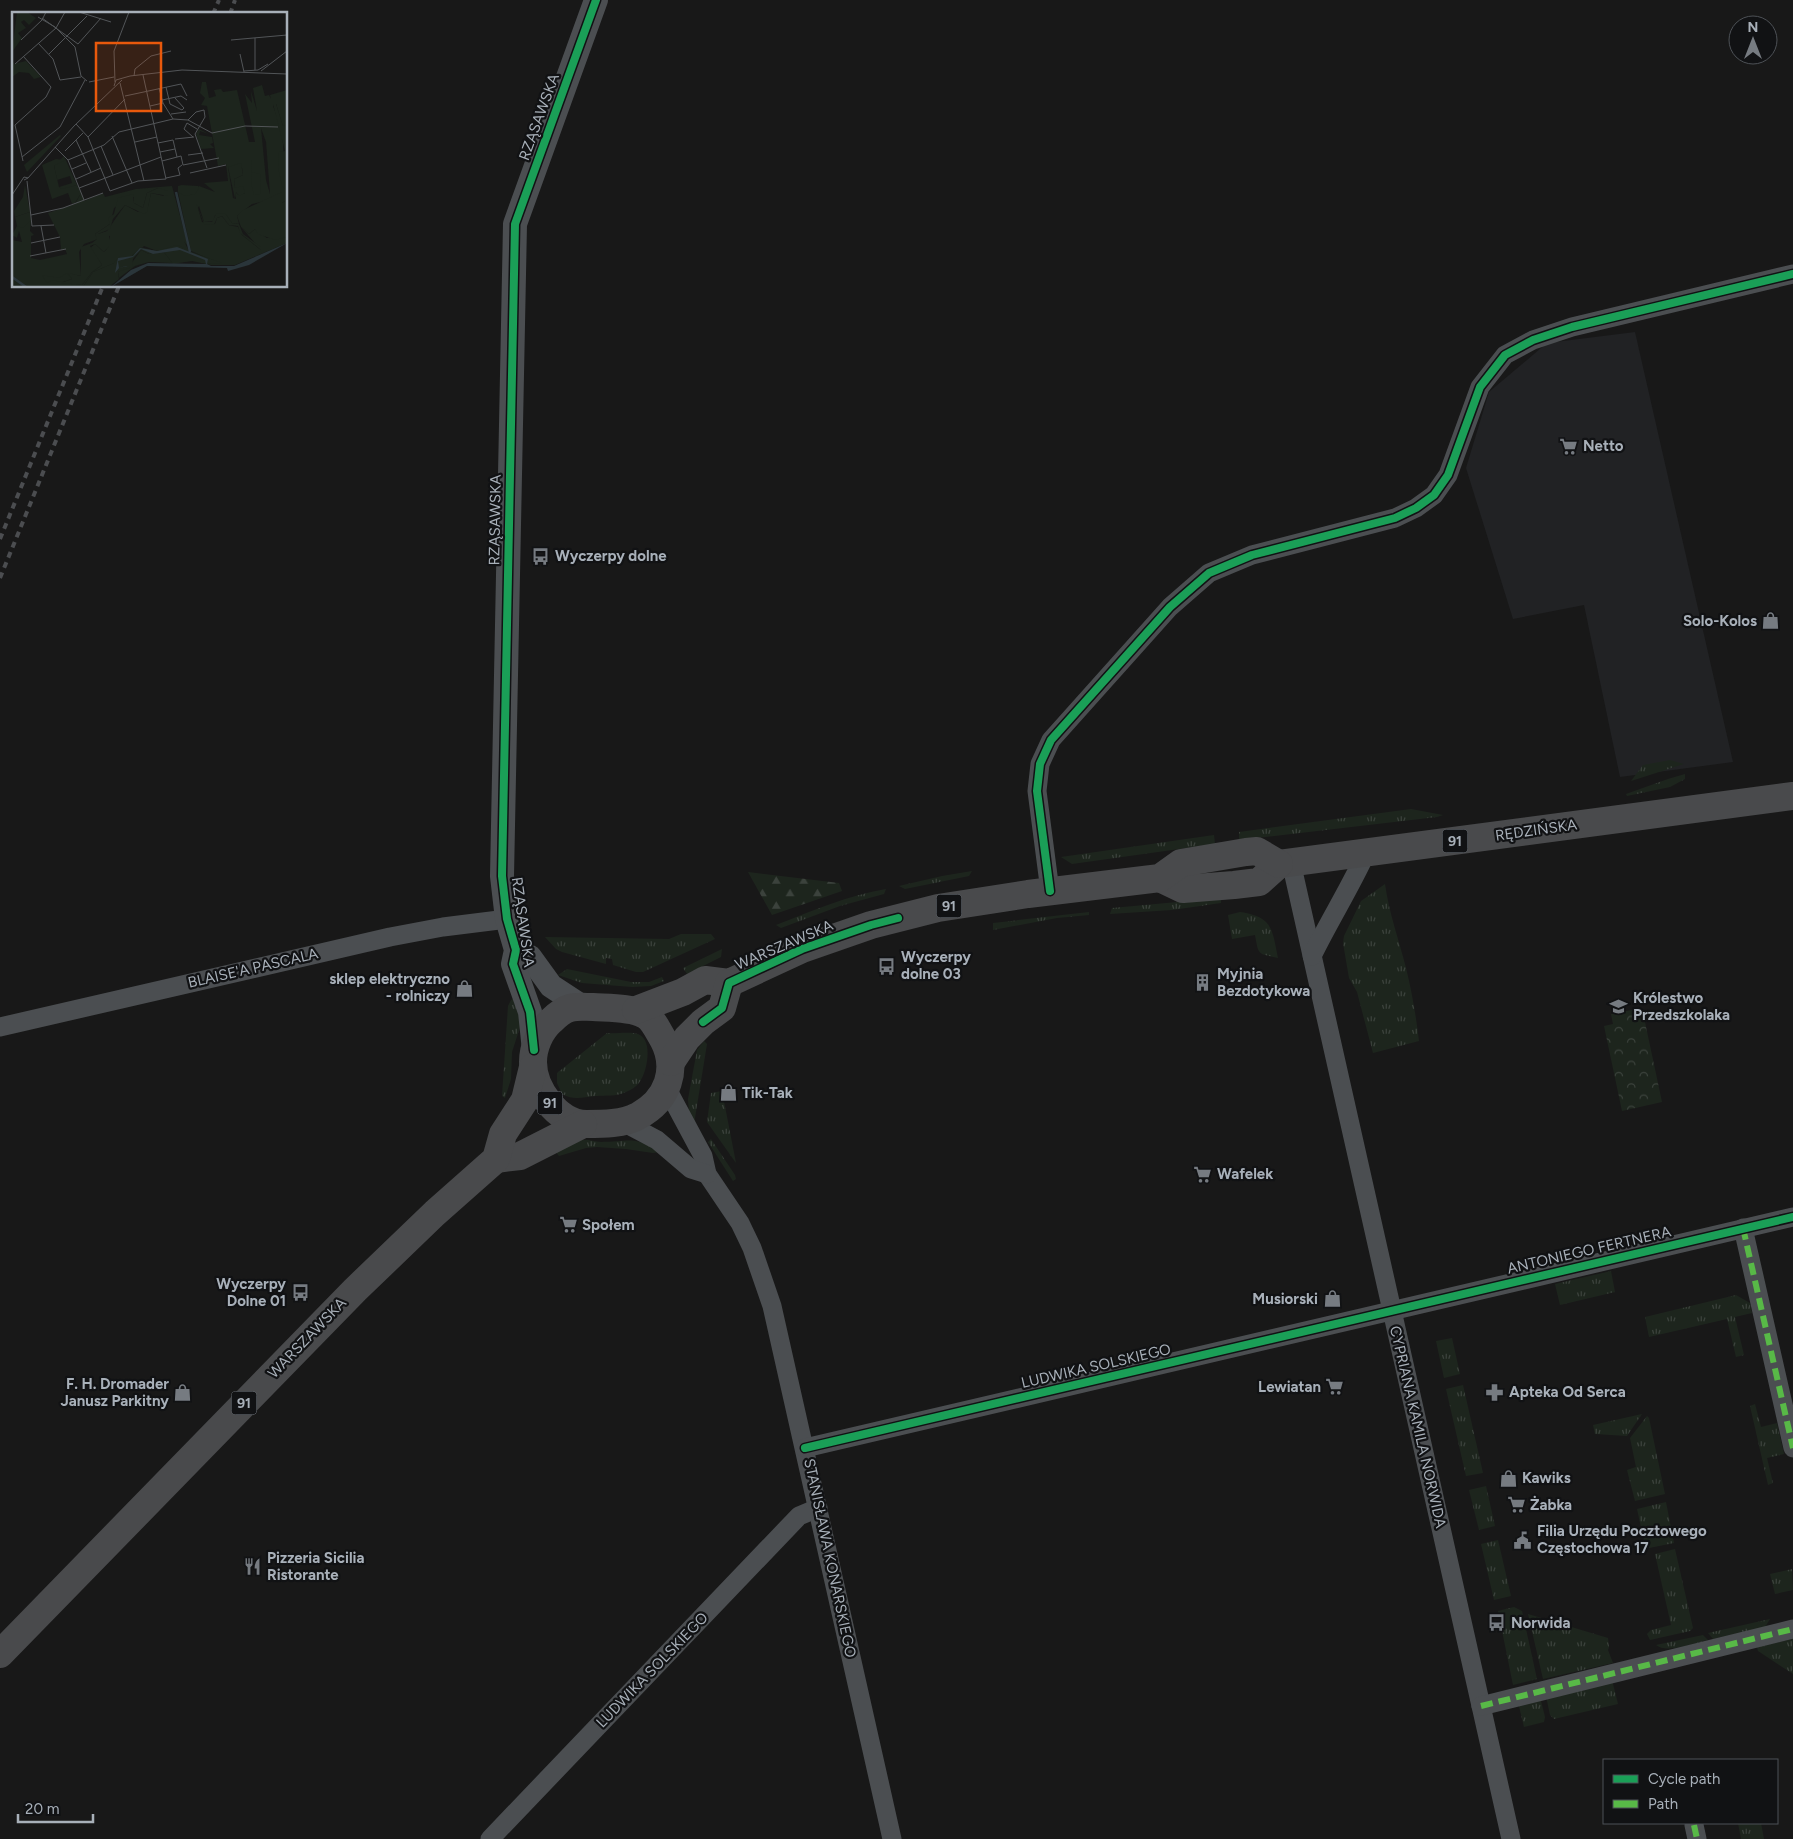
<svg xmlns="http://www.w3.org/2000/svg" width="1793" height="1839" font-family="Figtree,sans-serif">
  <defs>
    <pattern id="grass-tufts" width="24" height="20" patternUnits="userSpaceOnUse" patternTransform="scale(1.25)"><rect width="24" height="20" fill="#1d251d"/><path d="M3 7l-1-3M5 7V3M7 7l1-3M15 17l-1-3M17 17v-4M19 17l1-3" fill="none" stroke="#3b423c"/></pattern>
    <pattern id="forest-firs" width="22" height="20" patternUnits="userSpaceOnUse" patternTransform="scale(1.25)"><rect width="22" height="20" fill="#1d251d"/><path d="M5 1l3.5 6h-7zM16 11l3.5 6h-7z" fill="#3b423c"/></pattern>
    <pattern id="park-crowns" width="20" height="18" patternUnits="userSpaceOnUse" patternTransform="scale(1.25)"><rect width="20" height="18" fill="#1d251d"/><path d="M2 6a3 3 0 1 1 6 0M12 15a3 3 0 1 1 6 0" fill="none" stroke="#3b423c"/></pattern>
  </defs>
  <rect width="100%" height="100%" fill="#181818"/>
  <path fill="#212224" d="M1635,332l98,430 -113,15 -36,-172 -71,14 -47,-151 23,-76 58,-49z"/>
  <g fill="url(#grass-tufts)">
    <path d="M1670,760l14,4 -53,17 12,-16z"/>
    <path d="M1685,774v5l-15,8 -43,9 -1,-2 42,-15z"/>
    <path d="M1411,809l32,6 -6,2 -198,23v-8z"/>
    <path d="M1214,835l1,9 -143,20 -11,-7z"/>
    <path d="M972,871l-3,5 -64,13 -6,-3 43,-10z"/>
    <path d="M1385,884c4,29 14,56 21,84 6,24 10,48 13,73l-46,12 -16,-61 -8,-14 -6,-35 1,-7 17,-35z"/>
    <path d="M886,889l-2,5 -44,12 -59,22 -5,-3c36,-14 73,-30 110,-36z"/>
    <path d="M1221,898v5l-49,7 -62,4 2,-6z"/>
    <path d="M1089,912v3l-32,3 -64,12v-7z"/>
    <path d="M1240,912c33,5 32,17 38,46 -21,-5 -19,-2 -23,-23l-23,4 -4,-24z"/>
    <path d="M681,934h30l4,5 -72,33h-7l-23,-7 -1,-6 -6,-1v6l-44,-12 -6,-3 -11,-12 124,2z"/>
    <path d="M722,949l-1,8 -34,17 -4,-6z"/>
    <path d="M567,969l64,13h18l13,-5 2,4 -13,5 -19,1 -50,-4 -24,-8z"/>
    <path d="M516,997l5,27 -9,28 -1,27 -6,19 -3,-2 6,-90 3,-6z"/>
    <path d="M607,1033c9,1 22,-2 31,1 16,6 9,39 1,49 -3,4 -8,7 -13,9 -10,5 -20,3 -30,4 -14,1 -21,5 -34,-2l-5,-11v-10z"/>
    <path d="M704,1041l3,3 -13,80 -5,-12 -1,-13 9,-49z"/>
    <path d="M722,1091l14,72 -29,-41 4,-29z"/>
    <path d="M711,1139l24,36 1,4 -3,2 -25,-39z"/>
    <path d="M581,1140c7,-1 13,2 20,2 27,0 34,-7 58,10l-6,1 -27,-4 -29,-2 -11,1 -27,8 -4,-5z"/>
    <path d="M1611,1271l4,21 -55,13 -5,-21z"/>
    <path d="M1736,1295l14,8 2,10 -17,4 9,38 -8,2 -9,-38 -78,18 -4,-20z"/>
    <path d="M1452,1338l8,36 -16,4 -8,-37z"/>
    <path d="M1463,1385l20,88 -17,3 -20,-87z"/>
    <path d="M1755,1404l6,23 16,-4 7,31 -17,4 6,25 -5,2 -18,-79z"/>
    <path d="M1642,1414l-15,22 -32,-2 -2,-9z"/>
    <path d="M1647,1416l2,2 16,76 -30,7 -8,-31 9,-3 -6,-29z"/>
    <path d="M1486,1486l9,40 -16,4 -10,-40z"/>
    <path d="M1666,1502l8,41 -25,5 -5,-7 -7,-32z"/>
    <path d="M1498,1540l13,56 -17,4 -13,-56z"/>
    <path d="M1675,1549l18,79 -3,3 -40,9 -3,-6 4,-4 20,-5 -16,-71z"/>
    <path d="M1792,1569l1,21 -18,4 -5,-20z"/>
    <path d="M1514,1607l8,4 15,68 -24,6 -15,-74z"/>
    <path d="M1528,1614l80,24 1,9 -1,3 5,13 -70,16z"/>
    <path d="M1770,1619l-5,8 -52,12 -5,-6z"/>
    <path d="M1703,1635l5,5c-14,3 -41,14 -52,5z"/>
    <path d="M1793,1639v35l-35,-23 -1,-4z"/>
    <path d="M1612,1680l6,24 -64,15 -4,-4 -4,-19z"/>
    <path d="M1540,1697l5,20 -1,5 -20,5 -6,-25z"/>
    <path d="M1738,1823h23l3,16h-23z"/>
  </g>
  <path fill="url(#forest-firs)" d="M748,872l91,11 3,8 -70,24z"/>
  <path fill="url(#park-crowns)" d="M1642,1008l20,94 -40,9 -18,-85 9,-2 -2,-10z"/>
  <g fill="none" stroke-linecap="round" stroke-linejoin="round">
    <g stroke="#4b4e51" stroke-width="19">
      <path d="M1291,862l220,977"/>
      <path d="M1050,891l-13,-100 3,-27 11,-24 119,-133 39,-34 43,-18 143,-37 21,-10 18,-13 14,-20 32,-88 25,-32 28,-15 39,-13 221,-53"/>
      <path d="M1312,956c17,-35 38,-68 54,-103"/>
      <path d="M0,1027l390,-90 53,-10 64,-8"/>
      <path d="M666,1087l37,69 4,18 33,49 12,25 20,58 120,533"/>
      <path d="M623,1122l34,18 34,29 16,5"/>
      <path d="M1743,1228l50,220"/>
      <path d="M805,1448l988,-231"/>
      <path d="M1481,1706l312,-77"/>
      <path d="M1694,1825l3,14"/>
      <path d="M490,1839l309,-323 19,-8"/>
    </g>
    <g stroke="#4b4e51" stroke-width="24">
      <path d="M516,950l14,7 21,29 32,21"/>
      <path d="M534,1050l-4,-38 -17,-48 3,-14 -9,-31 -5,-43 13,-652 81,-224"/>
    </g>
    <g stroke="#494a4c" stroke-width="28">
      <path d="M1279,864l514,-68"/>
      <path d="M1160,878l23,11 51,-4 25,-3 20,-18"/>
      <path d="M593,1007c15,1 39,0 52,8 8,4 13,16 18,24 16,30 5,61 -25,77 -14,8 -36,8 -52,8 -29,-1 -53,-36 -53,-62 0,-15 7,-31 18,-41 5,-5 12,-11 19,-13 7,-2 15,-1 23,-1z"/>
      <path d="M636,1010l47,-18 22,-12 24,3 73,-34 69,-24 67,-17 90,-14 132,-16 21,-15 65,-11 11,-1 22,13"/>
      <path d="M671,1062l16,-24 16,-16 19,-14 7,-25"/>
      <path d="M496,1159l24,-3 63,-32"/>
      <path d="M0,1654l355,-364 80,-77 61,-54 7,-25 22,-34 8,-33"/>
    </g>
    <g stroke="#4b4d50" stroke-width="4" stroke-dasharray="6 5" stroke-linecap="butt">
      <path d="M213,14l6,-14"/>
      <path d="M230,14l5,-14"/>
      <path d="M0,539l103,-253"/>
      <path d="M0,578l119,-292"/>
    </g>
    <g stroke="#58b947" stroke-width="6" stroke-dasharray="12 6" stroke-linecap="butt">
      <path d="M1743,1228l50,220"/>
      <path d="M1481,1706l312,-77"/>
      <path d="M1694,1825l3,14"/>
    </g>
    <defs>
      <g id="cycleway">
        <path d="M1050,891l-13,-100 3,-27 11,-24 119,-133 39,-34 43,-18 143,-37 21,-10 18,-13 14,-20 32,-88 25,-32 28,-15 39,-13 221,-53"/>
        <path d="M703,1022l19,-14 7,-25 73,-34 69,-24 27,-7"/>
        <path d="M534,1050l-4,-38 -17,-48 3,-14 -9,-31 -5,-43 13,-652 81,-224"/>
        <path d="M805,1448l988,-231"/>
      </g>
    </defs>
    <use href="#cycleway" stroke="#111214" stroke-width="11"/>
    <use href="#cycleway" stroke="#1a9f57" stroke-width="8"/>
  </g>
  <defs>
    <symbol id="supermarket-bare" viewBox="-9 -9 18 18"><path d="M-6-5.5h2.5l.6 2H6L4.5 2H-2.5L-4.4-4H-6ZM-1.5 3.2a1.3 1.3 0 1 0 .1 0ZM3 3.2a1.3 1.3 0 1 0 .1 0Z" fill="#767b81" stroke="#111214" stroke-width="2.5" paint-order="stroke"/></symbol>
    <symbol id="bus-bare" viewBox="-9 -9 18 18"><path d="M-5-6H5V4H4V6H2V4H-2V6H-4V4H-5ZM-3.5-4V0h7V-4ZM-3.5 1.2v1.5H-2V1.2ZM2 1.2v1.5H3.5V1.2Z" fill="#767b81" stroke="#111214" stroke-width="2.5" paint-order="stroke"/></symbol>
    <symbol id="shop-bare" viewBox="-9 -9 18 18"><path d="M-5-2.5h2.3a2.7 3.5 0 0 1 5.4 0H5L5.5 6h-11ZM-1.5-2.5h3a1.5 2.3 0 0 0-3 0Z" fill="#767b81" stroke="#111214" stroke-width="2.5" paint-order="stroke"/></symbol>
    <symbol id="building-bare" viewBox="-9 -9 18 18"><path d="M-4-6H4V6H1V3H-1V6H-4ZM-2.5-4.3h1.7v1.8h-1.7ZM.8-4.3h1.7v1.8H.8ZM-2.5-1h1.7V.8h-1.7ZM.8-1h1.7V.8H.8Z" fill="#767b81" stroke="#111214" stroke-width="2.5" paint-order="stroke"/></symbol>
    <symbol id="school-bare" viewBox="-9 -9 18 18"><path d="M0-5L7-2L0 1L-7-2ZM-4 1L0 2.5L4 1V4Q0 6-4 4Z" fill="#767b81" stroke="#111214" stroke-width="2.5" paint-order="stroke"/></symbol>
    <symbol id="pharmacy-bare" viewBox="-9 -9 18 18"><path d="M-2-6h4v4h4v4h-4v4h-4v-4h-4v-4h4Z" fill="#767b81" stroke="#111214" stroke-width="2.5" paint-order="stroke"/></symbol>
    <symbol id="civic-bare" viewBox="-9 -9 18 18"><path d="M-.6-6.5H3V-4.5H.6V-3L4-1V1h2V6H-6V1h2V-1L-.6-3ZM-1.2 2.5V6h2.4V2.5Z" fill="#767b81" stroke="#111214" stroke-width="2.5" paint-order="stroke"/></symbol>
    <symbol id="restaurant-bare" viewBox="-9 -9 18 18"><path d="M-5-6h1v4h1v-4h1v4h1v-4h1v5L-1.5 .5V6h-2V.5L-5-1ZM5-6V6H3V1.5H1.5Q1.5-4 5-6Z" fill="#767b81" stroke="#111214" stroke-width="2.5" paint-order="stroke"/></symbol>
  </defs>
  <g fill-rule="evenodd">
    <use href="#supermarket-bare" x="1556" y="434" width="25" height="25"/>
    <use href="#bus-bare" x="528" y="544" width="25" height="25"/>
    <use href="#shop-bare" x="1758" y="608" width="25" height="25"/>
    <use href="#bus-bare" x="874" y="954" width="25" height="25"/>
    <use href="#building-bare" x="1190" y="970" width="25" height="25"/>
    <use href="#shop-bare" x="452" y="976" width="25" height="25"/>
    <use href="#school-bare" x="1606" y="994" width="25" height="25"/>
    <use href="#shop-bare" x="716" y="1080" width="25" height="25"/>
    <use href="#supermarket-bare" x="1190" y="1162" width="25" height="25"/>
    <use href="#supermarket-bare" x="556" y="1212" width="25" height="25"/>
    <use href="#bus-bare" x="288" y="1280" width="25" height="25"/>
    <use href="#shop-bare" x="1320" y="1286" width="25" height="25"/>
    <use href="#supermarket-bare" x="1322" y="1374" width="25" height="25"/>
    <use href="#pharmacy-bare" x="1482" y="1380" width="25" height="25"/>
    <use href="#shop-bare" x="170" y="1380" width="25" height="25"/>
    <use href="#shop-bare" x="1496" y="1466" width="25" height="25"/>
    <use href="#supermarket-bare" x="1504" y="1492" width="25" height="25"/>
    <use href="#civic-bare" x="1510" y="1528" width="25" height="25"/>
    <use href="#restaurant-bare" x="240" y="1554" width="25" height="25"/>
    <use href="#bus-bare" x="1484" y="1610" width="25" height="25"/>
  </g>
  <g text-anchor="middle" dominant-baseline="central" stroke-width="4.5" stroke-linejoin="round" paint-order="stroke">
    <g fill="#111214" stroke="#7b8188" stroke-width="1">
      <rect x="1442.5" y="829.5" width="25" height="23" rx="4"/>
      <rect x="936.5" y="894.5" width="25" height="23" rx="4"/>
      <rect x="537.5" y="1091.5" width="25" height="23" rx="4"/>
      <rect x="231.5" y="1391.5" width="25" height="23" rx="4"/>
    </g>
    <g font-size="14" font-weight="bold" fill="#a8b0b9">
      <text x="1455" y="841">91</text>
      <text x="949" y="906">91</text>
      <text x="550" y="1103">91</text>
      <text x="244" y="1403">91</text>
    </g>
    <g font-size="15" fill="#a8b0b9" stroke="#111214">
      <text transform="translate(539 117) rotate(-70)">RZĄSAWSKA</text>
      <text transform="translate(495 520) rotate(-89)">RZĄSAWSKA</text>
      <text transform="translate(1536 830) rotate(-8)">RĘDZIŃSKA</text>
      <text transform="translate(523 922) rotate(82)">RZĄSAWSKA</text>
      <text transform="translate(784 945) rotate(-23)">WARSZAWSKA</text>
      <text transform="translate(253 968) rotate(-13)">BLAISE'A PASCALA</text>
      <text transform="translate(1589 1250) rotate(-13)">ANTONIEGO FERTNERA</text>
      <text transform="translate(307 1338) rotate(-46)">WARSZAWSKA</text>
      <text transform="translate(1096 1366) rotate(-13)">LUDWIKA SOLSKIEGO</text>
      <text transform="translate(1418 1427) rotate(77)">CYPRIANA KAMILA NORWIDA</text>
      <text transform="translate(830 1558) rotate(78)">STANISŁAWA KONARSKIEGO</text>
      <text transform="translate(652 1670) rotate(-46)">LUDWIKA SOLSKIEGO</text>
    </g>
    <g font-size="15" font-weight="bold" fill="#a8b0b9" stroke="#111214" text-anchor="start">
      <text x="1583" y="446">Netto</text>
      <text x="555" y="556">Wyczerpy dolne</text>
      <text x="1757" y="621" text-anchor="end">Solo-Kolos</text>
      <text x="901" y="957">Wyczerpy<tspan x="901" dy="17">dolne 03</tspan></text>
      <text x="1217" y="974">Myjnia<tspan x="1217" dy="17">Bezdotykowa</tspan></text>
      <text x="450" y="979" text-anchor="end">sklep elektryczno<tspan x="450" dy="17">- rolniczy</tspan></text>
      <text x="1633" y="998">Królestwo<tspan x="1633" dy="17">Przedszkolaka</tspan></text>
      <text x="742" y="1093">Tik-Tak</text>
      <text x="1217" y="1174">Wafelek</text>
      <text x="582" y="1225">Społem</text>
      <text x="286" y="1284" text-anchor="end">Wyczerpy<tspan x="286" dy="17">Dolne 01</tspan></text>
      <text x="1318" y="1299" text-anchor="end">Musiorski</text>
      <text x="169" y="1384" text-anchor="end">F. H. Dromader<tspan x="169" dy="17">Janusz Parkitny</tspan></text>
      <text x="1321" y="1387" text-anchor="end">Lewiatan</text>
      <text x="1509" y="1392">Apteka Od Serca</text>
      <text x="1522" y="1478">Kawiks</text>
      <text x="1530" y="1505">Żabka</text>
      <text x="1537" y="1531">Filia Urzędu Pocztowego<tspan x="1537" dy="17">Częstochowa 17</tspan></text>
      <text x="267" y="1558">Pizzeria Sicilia<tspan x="267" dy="17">Ristorante</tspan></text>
      <text x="1511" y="1623">Norwida</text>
    </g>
  </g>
  <g transform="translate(12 12)">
    <rect width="275" height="275" fill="#181818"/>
    <path d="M190,70h4l3,16 7,-2 -2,-6 7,-1 2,3 14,-2 12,52h6l-10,-48 7,9 -1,-12 6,20 -4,-23 9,-3 3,11 4,-1 2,4 -1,-4 17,-5v35l-4,2 -7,-23 -3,2 9,23 5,71 -5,3v-10l-11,7 -19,4 -15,12 2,8 -7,-1 -6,-8h-11l-1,6 -10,1 -5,-16 -1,2 4,14 13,2 2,-6 5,-2 7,9 9,2 4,8 19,15 -20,-23 8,7 6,-5 12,9 20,-1v6l-52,22h-24l-4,-1 10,-2 -26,-11 -13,-59 13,3 8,-9 16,6 -11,-9 24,-2 -2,-17 -8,2 -11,-60 -6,-1 4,-7 -5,-5zM249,116l5,14 4,52 -4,-14zM216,155l14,1 1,7 -9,4 1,9 10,5 -6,2 -4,-3 1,7 -3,-1zM187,117l10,5 -9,-3 -1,4 13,2 1,6 -3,1 4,4 -13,1 -5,-15zM52,144l13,29 -15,5 -3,-3 13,-4 -2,-7 -13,4 -3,-14zM13,173l5,27 -15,5 -1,-6 9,-14zM160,174l16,60 -4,-4 1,6 -28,3 -13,-5 -12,10 -39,16 -10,15h-71v-47l10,2 -3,-11 -2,7 -5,-3 5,-9 14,-6 -1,11 4,4 -3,1v22l9,2 27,-6 -2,-5 -4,1 -1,-13 -12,-24 27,-9 6,-11 3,8 19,-8 2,4 31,-8zM146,176l6,8 -13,-3 -3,13 -10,6 -13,-7 -18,26 -9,3 12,2 -4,14 -2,2 -9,-8 -5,4 12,17 -10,7 -10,13 -19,-3 9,-3 -2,-5 11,2 -2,-24 5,-8 14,-5 -3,-5 15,-10 4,-16 20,-11v6l9,5 4,-15zM129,238l8,4 15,-2 9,11 -24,-1 -14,4 -16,12 -1,-6 13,-8z" fill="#1d251d" fill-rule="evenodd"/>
    <path d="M5,0h10l9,6 -7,7 -5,-5 -3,2 5,6 -8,5 4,5 -10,14zM0,46l2,6 12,-3 15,16 -7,2 -5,-6 -10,-1 -7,5zM261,92h3l7,22 4,-1v66l-5,-5 -4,-19 1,-15 6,-1zM44,147l9,1 -11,6 5,21 3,2 15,-4 4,8 -6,10 -3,1 -4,-11 -16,6 -10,-34zM240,148v12l8,2 1,13 -1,7 -6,1 -3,-12zM229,151l2,12 -9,4 1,9 8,-2 2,7 -6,3 -3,-4 -1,7 -7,-32zM170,173l16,1 1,2 -4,6 -10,2 -7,-4v-6zM270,180v11l5,-3v37l-12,3 -17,-6 -3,-5 -6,5 -8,-7 -4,-11 6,-6zM18,200l1,8 -8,8 -6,-2 -2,-9zM172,229l5,10 33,12 -15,1 -1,-4v4l-14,-3 -19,3 -9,-12 -15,2 -8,-4 -8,9 -1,8 -14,5 1,7 -10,8h-26l10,-15 21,-9 6,-7h12l8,-9 17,4 20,-6 7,3zM55,261l5,6 -11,3 -9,-2 -5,3 -5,-8 17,3z" fill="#1d251d"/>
    <path d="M146,176l10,3v5l-17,-3 -4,19 -3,2 -19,-9 -12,14 -3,10 -12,5h11v12l-5,6 -9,-8 -5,2 12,19 -10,7 -10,13 -21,-2 11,-4 -4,-6 13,3v-29l11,-4 5,-4 -2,-5 15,-10 -2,-6 6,-4 4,-16 15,-4 1,9 9,5 4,-15zM184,191l8,19h8l4,-8 9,-1 7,10 7,1 4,10 18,13v3l-21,-17 -2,-7 -9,-1 -7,-9 -5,2 -3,7 -10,-1z" fill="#1d251d"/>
    <path d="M48,123l1,1 -34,36 -3,-7z" fill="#1d251d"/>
    <path d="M275,231l-38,22 -21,6 -1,-3 -80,-2 -36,21 20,-17 17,-7 58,1 -1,-4 -25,-10 -27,4 -12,-5 -8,8 -15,4 1,7 7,-2h2l-9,2 -4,5 3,-15 15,-2 7,-8 17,3 20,-4 31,12 -1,5 4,2h23z" fill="#2a353a"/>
    <path fill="none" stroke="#2a353a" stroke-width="2.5" d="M164,180l14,60M0,265l14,10"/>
    <path fill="none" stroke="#525558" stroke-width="1" d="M67,0l32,10M26,5l17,10 20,20 6,29 6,5M30,6l36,26M243,26v32M9,28l21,-20 4,-8M219,28l56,-5M26,31l15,16 7,21 21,-3M66,32l23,-26M37,42l38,-38M228,42l4,18M11,44l28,31M3,52l41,-36 9,-16M232,59l14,-1 10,-6M249,59l26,-20M122,64l1,-7 16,-13 20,-5M77,70l25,-5M103,70l-1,-31 15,-39M108,71l24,98M102,74l2,-6 14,-4 52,-6 105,4M154,75l4,17 12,6 2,-2 -9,-10M113,84l56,-12 6,12M150,88l19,-4 6,4M151,91l10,16M138,94l13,-3 -4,-15M159,102l15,-2M176,108l8,-8 8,-2 1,7 -10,17 12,34M64,112l12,13 22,54 28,-10 28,-2 -23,-104M100,124l20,47M76,125l37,-38M181,125l-9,-8 3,-6 10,6M163,127l19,-2M64,128l15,32M123,130l22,-5M146,131l15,-3 4,17M89,134l12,29M43,135l13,13 16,40M53,139l18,-18M148,140l15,-3M176,143l15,-2M10,145l38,-30 25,-47M56,148l36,-15 15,-13 54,-13 15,1 24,13 33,-7 33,1M11,149l-8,-36 31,-28 5,-10M150,149l19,-5 2,9M171,153l36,-7M60,157l14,-6M178,161l36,-8M16,166l46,-52 48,-46M154,166l14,-3 -2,-7 4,-3M64,167l25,-11M15,169l5,45 22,-1M67,176l82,-31M0,183l12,-18 4,1 -4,2M19,203l32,-7 40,-15M29,214l5,27M19,231l29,-6M18,244l36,-7"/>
    <path fill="#e8590c" fill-opacity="0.15" stroke="#e8590c" stroke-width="2.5" d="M84,31h65v68h-65z"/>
    <rect width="275" height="275" fill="none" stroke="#a8b0b9" stroke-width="2.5"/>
  </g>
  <rect x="1603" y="1759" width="175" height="65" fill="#111214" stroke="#4d5156"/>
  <rect x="1613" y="1775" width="25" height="8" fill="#1a9f57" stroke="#4d5156"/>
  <text x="1648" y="1784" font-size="15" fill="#a8b0b9">Cycle path</text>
  <rect x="1613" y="1800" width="25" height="8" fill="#58b947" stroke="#4d5156"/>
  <text x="1648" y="1809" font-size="15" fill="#a8b0b9">Path</text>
  <g transform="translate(1753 40)"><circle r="24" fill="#111214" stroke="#4d5156"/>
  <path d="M0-4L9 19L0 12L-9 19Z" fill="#767b81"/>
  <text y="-8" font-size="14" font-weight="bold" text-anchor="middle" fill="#a8b0b9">N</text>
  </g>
  <path d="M18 1814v8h75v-8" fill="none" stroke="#a8b0b9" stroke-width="2.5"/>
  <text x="25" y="1814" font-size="15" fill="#a8b0b9" stroke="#111214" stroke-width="4" paint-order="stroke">20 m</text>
</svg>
